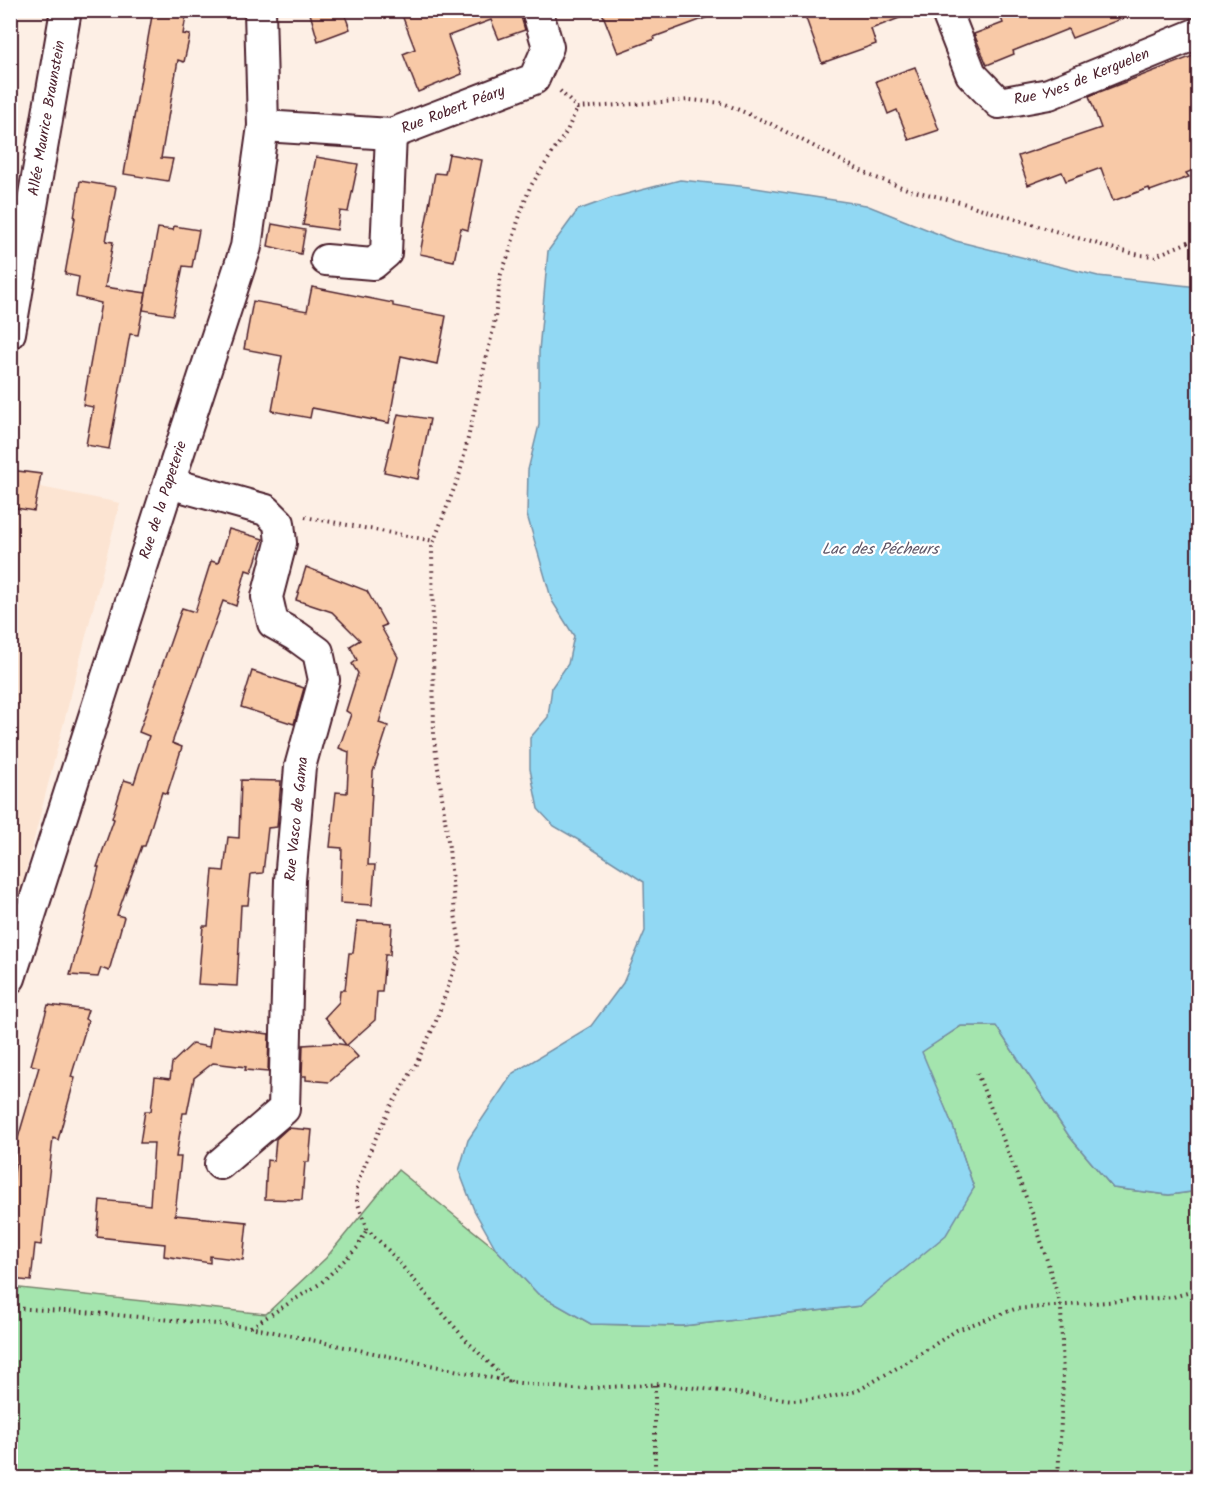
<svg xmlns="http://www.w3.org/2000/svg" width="1209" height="1489" font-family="Kalam,sans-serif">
  <rect width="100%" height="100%" fill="#fdefe5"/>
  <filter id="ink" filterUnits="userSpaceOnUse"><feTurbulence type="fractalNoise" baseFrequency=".0167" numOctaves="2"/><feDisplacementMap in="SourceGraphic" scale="12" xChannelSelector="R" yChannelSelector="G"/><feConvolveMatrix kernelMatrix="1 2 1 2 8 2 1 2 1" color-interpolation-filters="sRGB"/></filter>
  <g filter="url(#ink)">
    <path fill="#fce4d2" d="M11,481l109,22 -109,426z"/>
    <path fill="#a4e5ae" stroke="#77826c" stroke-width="1.5" d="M961,1026h35l73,110 44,52 56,7 29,-4v287h-1187v-191l255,27 60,-56 72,-88 98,79 42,45 53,30 91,2 178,-20 114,-118 -20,-59 -33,-77z"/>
    <path fill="#91d8f3" stroke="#758ea3" stroke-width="1.5" d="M680,180l69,7 117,18 90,36 142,35 100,11v904l-29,4 -56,-7 -44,-52 -73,-110h-35l-39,26 32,77 20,59 -28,47 -86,71 -178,20 -91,-2 -53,-30 -42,-45 -22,-39 -15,-39 9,-31 45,-67 78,-47 32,-43 22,-52 -1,-49 -64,-41 -26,-15 -16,-17 -8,-40v-31l18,-21 4,-30 16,-23 6,-28 -22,-35 -25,-86 1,-45 11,-45v-74l9,-100 30,-41 33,-12z"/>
    <g fill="#f8c9a7" stroke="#4a1f2b" stroke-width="1.5">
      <path d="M153,10h34l-4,24 7,1 -6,27 -6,-2 -17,98 12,1 -5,22 -44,-7z"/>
      <path d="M309,10h34l7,19 -32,12z"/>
      <path d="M400,10h119l6,20 -26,9 -8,-19 -43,16 14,38 -44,18 -15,-38 12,-5z"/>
      <path d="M601,10h117l1,3 -65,24 1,2 -37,14z"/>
      <path d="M803,10h112v2l-44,17 5,15 -54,19z"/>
      <path d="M998,10h141v2l-67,26 -4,-9 -55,22 1,3 -27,11 -13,-31 29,-11z"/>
      <path d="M1198,54v114l-12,5 3,4 -39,14 -1,-3 -36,13 -12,-33 -35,13 -4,-9 -34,13 -10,-29 83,-28 -12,-32z"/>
      <path d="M915,67l24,63 -30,10 -12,-30 -9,4 -12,-33z"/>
      <path d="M449,154l33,6 -14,70 -7,-2 -7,33 -34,-7 15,-81 10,1z"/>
      <path d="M316,157l42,7 -10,48 -8,-1 -3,19 -34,-5z"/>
      <path d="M80,181l36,6 -10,54 7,1 -8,45 41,6 -8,42 -8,-1 -21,115 -23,-4 7,-38 -10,-2 18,-102 -25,-6 3,-20 -14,-3 10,-56h-1z"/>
      <path d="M272,224l33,6 -4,24 -33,-8z"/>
      <path d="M174,226l25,4 -7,37 -9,-1 -10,49 -30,-5 15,-82 15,2z"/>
      <path d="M312,287l81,16v3l53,10 -9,48 -36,-8 -12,67 -77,-15 -2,10 -38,-7 10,-55 -38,-7 9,-48 54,10z"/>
      <path d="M398,414l32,5 -12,60 -34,-7z"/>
      <path d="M10,470l31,4 -7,37 -24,-4z"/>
      <path d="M229,529l34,10 -11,33 -6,-2 -10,36 -13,-5 -51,142 10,4 -15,47 -5,-2 -17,54h-3l-25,69 7,2 -15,54 -8,-3 -3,9 -28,-2 29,-108h-2l17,-48 -2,-1 12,-38 10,3 15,-47 -10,-4 16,-46 27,-78 13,4 16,-51 7,2z"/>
      <path d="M306,567l61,24 19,34 -5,2 17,30 -19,66 9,3 -15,46 -5,93h7l-3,40 -32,-2 2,-55 -12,-1 6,-55 11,1 2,-41 -10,-4 12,-34 -5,-3 12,-38 -6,-9 5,-4 -7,-14 10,-6 -28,-28 -36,-12z"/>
      <path d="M252,671l52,17 -10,36 -53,-17z"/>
      <path d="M241,780l40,1 -4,46 -9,1 -5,45 -12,1 -3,31h-7l-4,81 -39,-2 5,-58h5l5,-56 11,1 4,-34 11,1z"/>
      <path d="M357,921l35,2 -2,32h-5l-3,37h-5l-2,28 -28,25 11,12 -29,25 -23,-2v-4h-4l1,-31 30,-2 13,2 -21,-28 14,-15 1,-12h5l4,-37h4z"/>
      <path d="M48,1005l40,5 -3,9 3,2 -17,56 4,1 -17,62 -5,-2 -12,107 -6,-1 -4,37 -21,-2v-67l8,-74 21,-71 -8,-2z"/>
      <path d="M212,1027l57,7 -1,38 -23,-2 1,-3 -33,-4 -19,15 -7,35h-4l-7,44h5l-6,58 72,7 -4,38 -33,-4v7l-46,-7 1,-12 -68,-7 3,-37 50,5 4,-62h-14l5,-32h6l4,-34 15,2 2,-16 20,-19 17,3z"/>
      <path d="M288,1128l24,2 -3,32h-4l-3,38 -37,-1 2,-39 7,1 2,-22z"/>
    </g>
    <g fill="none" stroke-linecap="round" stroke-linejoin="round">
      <defs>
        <g id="minor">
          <path id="s1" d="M946,10l25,64 28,29 50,-9 149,-61"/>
          <path id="s2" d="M263,126l128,8 143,-55 14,-32 -11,-37"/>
          <path d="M326,260l47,4 13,-11 5,-119"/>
          <path id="s3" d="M10,333l56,-323"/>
          <path d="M169,483l97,27 13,13 2,20 -14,54 6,26 23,13 22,16 6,28 -24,87 -10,113 -6,229 -64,55"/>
          <path id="s4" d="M10,978l159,-495 77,-236 17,-121 -3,-116"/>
        </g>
      </defs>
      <use href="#minor" stroke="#4a1f2b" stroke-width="34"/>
      <g stroke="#4a1f2b" stroke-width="4" stroke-dasharray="1.5 4.5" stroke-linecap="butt">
        <path d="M560,91l17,17 113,-8 33,3 46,20 102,53 39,14 46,11 155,47 29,7 15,1 43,-18"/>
        <path d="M305,517l129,24"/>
        <path d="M977,1073l56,142 28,91 2,76 -5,96"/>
        <path d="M10,1308l73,4 167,15 261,55 63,7 89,-5 130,16 34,-2 30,-7 52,-30 48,-31 58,-21 158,-12 25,-7"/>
        <path d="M251,1327l70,-44 37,-36 9,-18"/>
        <path d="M511,1382l-12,-9 -34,-34 -76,-88 -22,-22 -10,-28v-16l15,-39 18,-38 25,-42 20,-42 26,-74 -6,-36 -6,-66 -15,-109 -2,-193 28,-73 34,-148 7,-51 8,-20 9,-33 12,-34 37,-56 10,-23"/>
        <path d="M655,1385v93"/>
      </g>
      <use href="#minor" stroke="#fff" stroke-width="30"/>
    </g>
  </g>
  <g text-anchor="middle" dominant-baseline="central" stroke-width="4.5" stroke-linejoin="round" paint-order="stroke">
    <g font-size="15" fill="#4a1f2b" stroke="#fff">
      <text stroke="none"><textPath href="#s1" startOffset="196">Rue Yves de Kerguelen</textPath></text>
      <text stroke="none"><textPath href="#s2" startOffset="195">Rue Robert Péary</textPath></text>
      <text stroke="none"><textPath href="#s3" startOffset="218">Allée Maurice Braunstein</textPath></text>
      <text stroke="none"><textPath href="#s4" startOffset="502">Rue de la Papeterie</textPath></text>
      <text transform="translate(297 819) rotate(-84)">Rue Vasco de Gama</text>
    </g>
    <g font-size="16" font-style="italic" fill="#5f5667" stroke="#fff">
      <text x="880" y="549">Lac des Pécheurs</text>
    </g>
  </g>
  <rect width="1209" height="1489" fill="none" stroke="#fff" stroke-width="36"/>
  <rect x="18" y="18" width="1173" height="1453" fill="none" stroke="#4a1f2b" stroke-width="2" filter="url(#ink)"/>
</svg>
